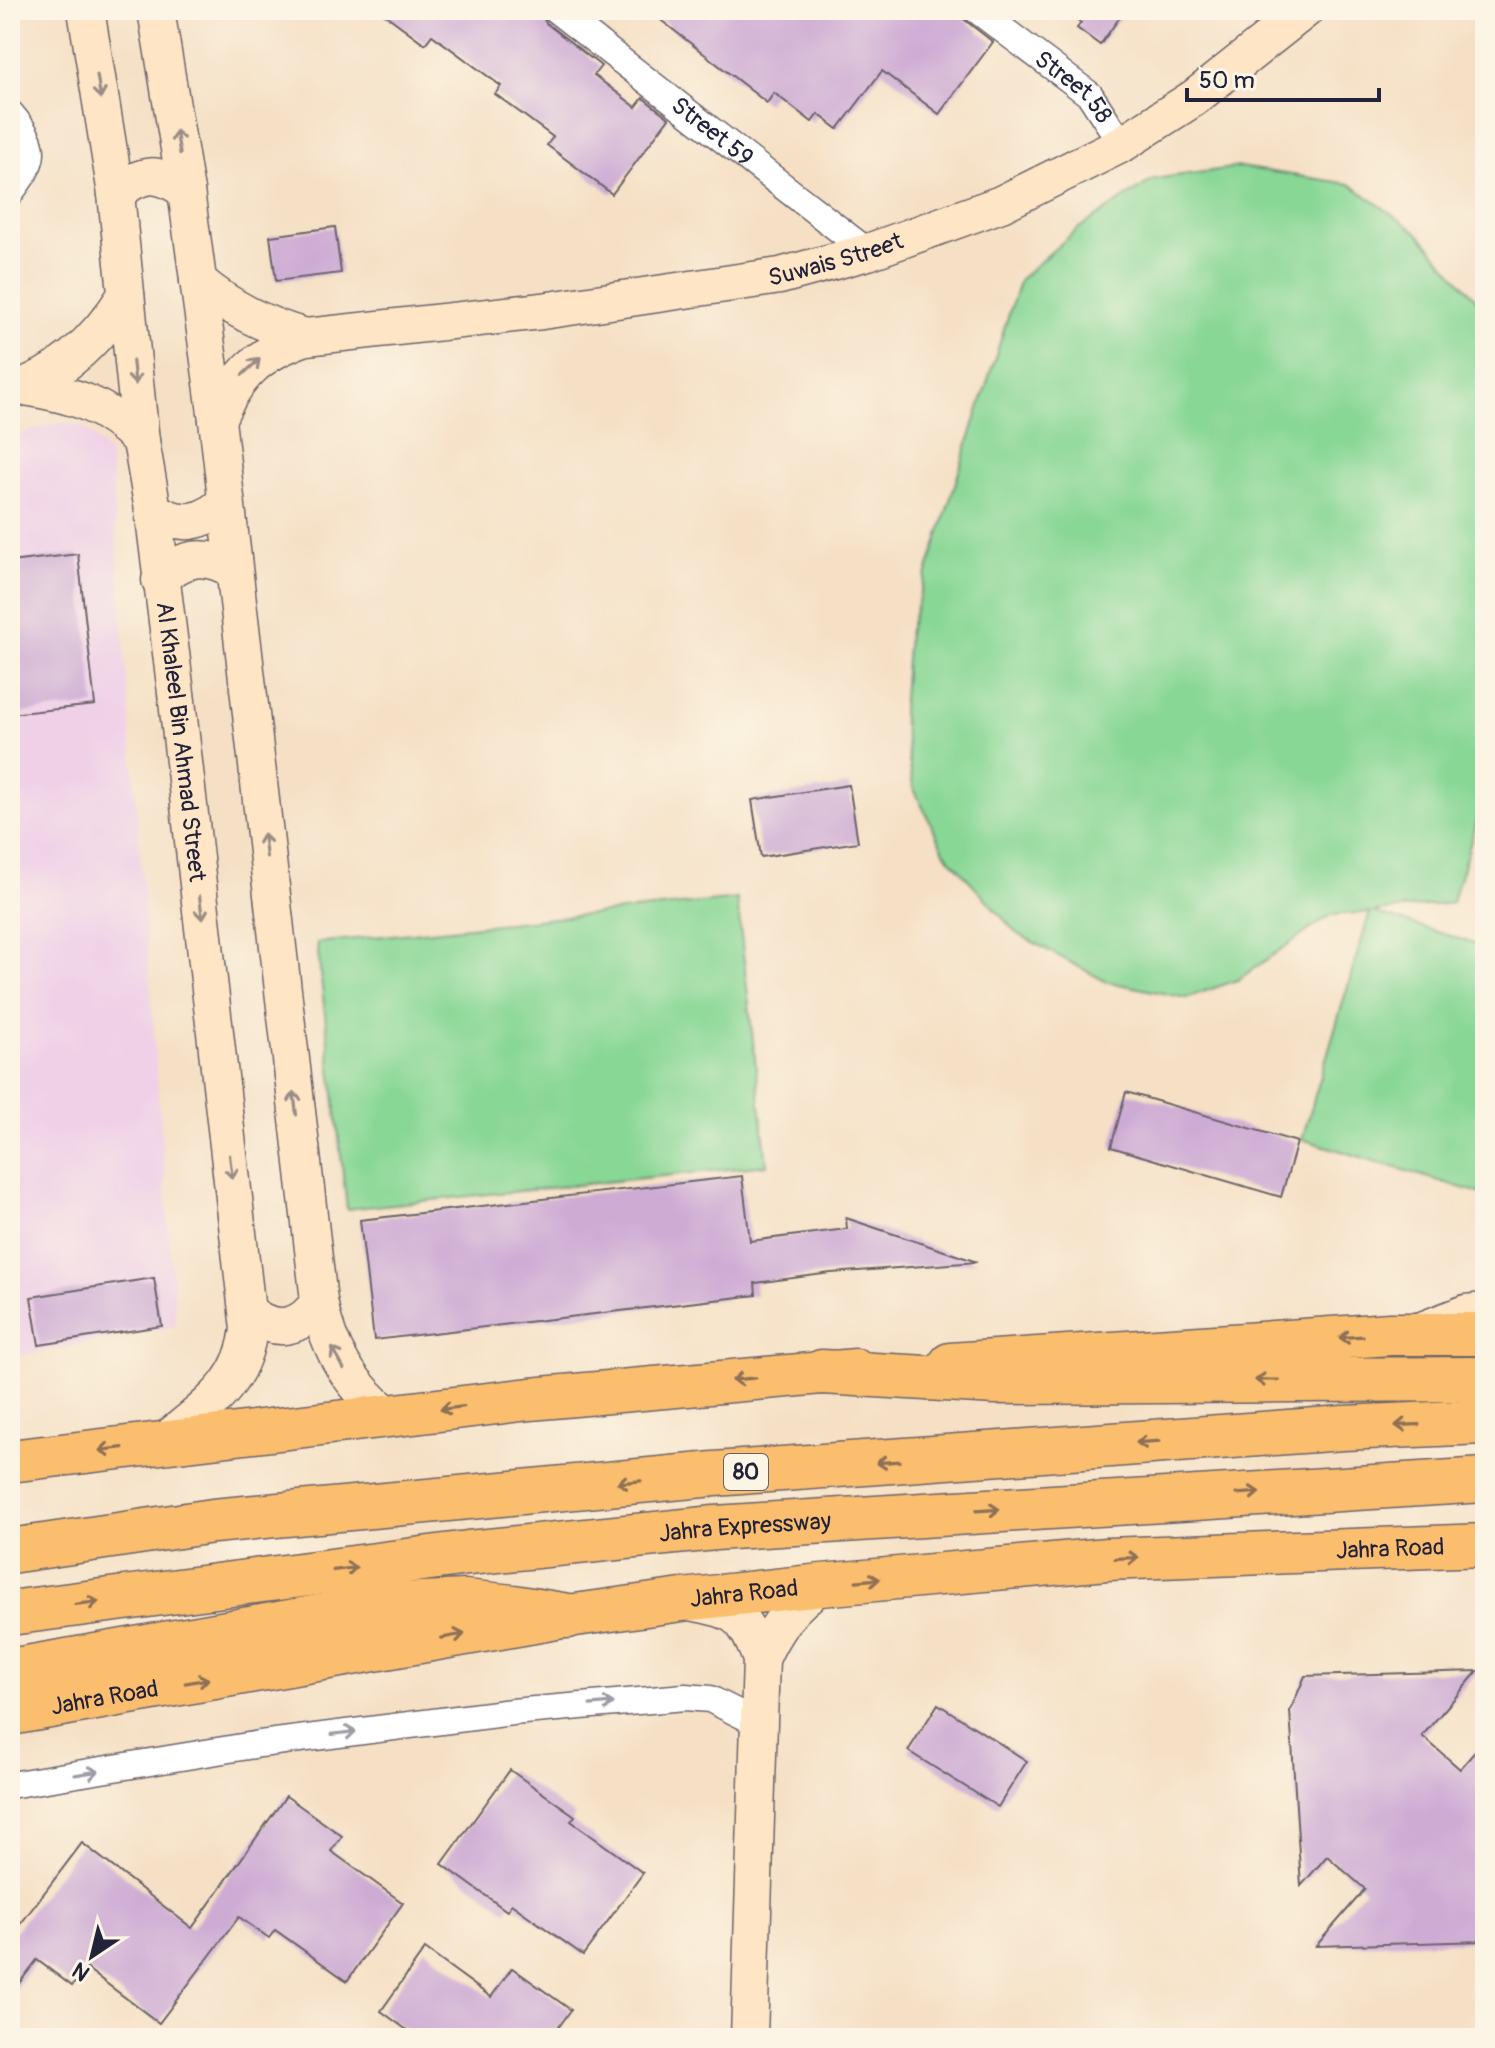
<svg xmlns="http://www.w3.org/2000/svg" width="1495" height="2048" font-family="Pangolin,sans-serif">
  <rect width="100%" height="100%" fill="#fcf5e5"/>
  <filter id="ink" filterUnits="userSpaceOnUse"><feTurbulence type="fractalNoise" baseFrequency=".0125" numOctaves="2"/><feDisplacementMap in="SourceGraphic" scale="16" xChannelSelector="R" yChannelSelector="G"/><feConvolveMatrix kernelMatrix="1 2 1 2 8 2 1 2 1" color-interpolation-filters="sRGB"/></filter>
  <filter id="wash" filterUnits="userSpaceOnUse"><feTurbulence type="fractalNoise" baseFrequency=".006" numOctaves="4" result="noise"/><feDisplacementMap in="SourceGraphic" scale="32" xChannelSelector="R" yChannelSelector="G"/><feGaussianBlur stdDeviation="1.8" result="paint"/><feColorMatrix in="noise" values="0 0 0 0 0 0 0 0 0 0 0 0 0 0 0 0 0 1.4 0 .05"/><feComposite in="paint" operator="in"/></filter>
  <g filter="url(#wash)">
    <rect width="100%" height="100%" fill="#f5e0c5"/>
    <path fill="#efd0e7" d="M60,422l25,5 25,28 66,871 -166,32v-922z"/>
    <g fill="#88d795" stroke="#557c68" stroke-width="2">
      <path d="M1240,167l110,17 68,49 67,76v486l-33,108 -79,9 112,35v248l-183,-56 68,-227 -39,3 -94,65 -51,18 -81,-17 -89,-48 -71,-80 -32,-66 -11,-75 6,-79 112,-354 59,-51 75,-49z"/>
      <path d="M737,899l30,266 -420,44 -30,-266z"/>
    </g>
    <g id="blocks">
      <g fill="#cdacd4">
        <path d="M379,10h160l7,13 55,43 -7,9 42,32 7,-9 26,20 -57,76 -65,-49 6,-8 -58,-43 6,-8 -69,-51 -7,9z"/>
        <path d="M648,10h304l41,32 -54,72 -57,-43 -44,58 -20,-15 -6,8 -38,-29 -7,10z"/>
        <path d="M1063,10h62l-25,35 -23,-17 4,-5z"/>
        <path d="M335,227l6,46 -65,8 -6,-45z"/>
        <path d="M78,554l17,151 -85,9v-152z"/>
        <path d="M849,785l9,57 -97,15 -9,-57z"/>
        <path d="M1126,1092l171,50 -16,55 -170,-50z"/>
        <path d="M742,1176l8,65 97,-12 -1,-11 131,44 -146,11 -76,10 1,12 -382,45 -14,-120z"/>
        <path d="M154,1278l8,48 -123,19 -8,-48z"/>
        <path d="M1478,1671l-56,65 38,33 25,-29v201l-169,5 49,-57 -38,-33 -26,30 -11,-175 15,-35z"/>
        <path d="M938,1704l89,57 -29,46 -90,-56z"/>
        <path d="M510,1770l65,46 -4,5 72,52 -60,82 -72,-51 -4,7 -65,-47z"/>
        <path d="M286,1796l56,40 -11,15 72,52 -56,78 -72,-51 -6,8 -30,-21 -80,106 -73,-55 -14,18 -35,-26 -27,35v-57l72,-95 110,85z"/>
        <path d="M425,1949l66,48 21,-29 59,42 -20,28h-133l-37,-27z"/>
      </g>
    </g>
  </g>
  <g filter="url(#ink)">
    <use href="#blocks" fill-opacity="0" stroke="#6c646b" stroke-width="2"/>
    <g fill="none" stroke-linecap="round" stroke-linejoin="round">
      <defs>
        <g id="street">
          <path id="s1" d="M556,10l312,242"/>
          <path id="s2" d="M977,10l113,85 32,49"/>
          <path d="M10,113c30,35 26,46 0,80"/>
          <path d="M10,1785l250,-41 252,-32 173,-15 25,2 48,24"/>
        </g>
        <g id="secondary">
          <path id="s3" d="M86,10l30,184 25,247 12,69 24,191 72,628c-7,58 -45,78 -86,114"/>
          <path d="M156,10l30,181 31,229 102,881c9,49 31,84 70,115"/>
          <path d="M116,194c26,-23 43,-23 70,-3"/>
          <path d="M198,281c33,28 66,44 108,56"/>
          <path d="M24,387c51,8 80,17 117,54"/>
          <path d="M10,391c51,-15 88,-52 116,-96"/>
          <path id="s4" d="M217,420c20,-46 42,-67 89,-83l236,-26 238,-35 88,-24 133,-48 121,-60 72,-46 111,-88"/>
          <path d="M153,510c26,17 51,15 72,-9"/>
          <path d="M160,580c22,-24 46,-27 73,-10"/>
          <path d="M248,1312c26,22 53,18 71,-11"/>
          <path d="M1422,1330l44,-17 19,-2"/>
          <path d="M691,1602c46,9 52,12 70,57"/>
          <path d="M749,2038l12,-379c14,-32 31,-54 60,-74"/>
        </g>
        <g id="primary">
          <path d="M950,1364l440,-30h95"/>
          <path d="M10,1461l520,-62 326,-29"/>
          <path id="s5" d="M10,1714l558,-98 114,-16 139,-15 286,-26 378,-14"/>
        </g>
        <g id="highway">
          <path d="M822,1372l174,10 489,-3"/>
          <path d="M10,1551l203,-30 501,-47 629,-46 142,-6"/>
          <path id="s6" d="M10,1613l458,-60 247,-25 770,-48"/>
          <path d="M10,1671l372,-65 83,-4 48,5 55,9"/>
        </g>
      </defs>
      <use href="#street" stroke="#6c646b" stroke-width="29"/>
      <use href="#secondary" stroke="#6c646b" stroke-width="39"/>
      <use href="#primary" stroke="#6c646b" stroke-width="45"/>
      <use href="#highway" stroke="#6c646b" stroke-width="47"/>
      <use href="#street" stroke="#fff" stroke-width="26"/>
      <use href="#secondary" stroke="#fde5c5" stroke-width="36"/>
      <use href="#primary" stroke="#fabe6e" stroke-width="42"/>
      <use href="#highway" stroke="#fabe6e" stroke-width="44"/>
    </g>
    <defs><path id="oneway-shaft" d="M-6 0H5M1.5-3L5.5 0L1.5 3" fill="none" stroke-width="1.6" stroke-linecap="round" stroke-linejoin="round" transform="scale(2)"/></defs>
    <g stroke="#9a8d87">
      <use href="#oneway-shaft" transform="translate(99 87) rotate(81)"/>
      <use href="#oneway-shaft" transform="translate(178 142) rotate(-100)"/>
      <use href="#oneway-shaft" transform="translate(251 367) rotate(-43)"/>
      <use href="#oneway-shaft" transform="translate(134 373) rotate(84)"/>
      <use href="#oneway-shaft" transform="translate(265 845) rotate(-97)"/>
      <use href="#oneway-shaft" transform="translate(201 908) rotate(83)"/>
      <use href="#oneway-shaft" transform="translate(295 1103) rotate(-97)"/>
      <use href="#oneway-shaft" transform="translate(231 1167) rotate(83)"/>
      <use href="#oneway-shaft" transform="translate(338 1358) rotate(-119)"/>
    </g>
    <g stroke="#8e7054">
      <use href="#oneway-shaft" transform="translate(1351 1337) rotate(176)"/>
      <use href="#oneway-shaft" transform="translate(744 1379) rotate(175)"/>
      <use href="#oneway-shaft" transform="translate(1267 1380) rotate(180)"/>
      <use href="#oneway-shaft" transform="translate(452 1408) rotate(173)"/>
      <use href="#oneway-shaft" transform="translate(1407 1425) rotate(178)"/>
      <use href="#oneway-shaft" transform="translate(1148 1442) rotate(176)"/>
      <use href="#oneway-shaft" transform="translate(111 1449) rotate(173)"/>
      <use href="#oneway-shaft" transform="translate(888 1462) rotate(176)"/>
      <use href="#oneway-shaft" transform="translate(629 1482) rotate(175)"/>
      <use href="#oneway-shaft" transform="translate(1248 1493) rotate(-4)"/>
      <use href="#oneway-shaft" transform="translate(988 1510) rotate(-4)"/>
      <use href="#oneway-shaft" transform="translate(1127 1558) rotate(-2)"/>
      <use href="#oneway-shaft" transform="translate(345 1569) rotate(-7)"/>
      <use href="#oneway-shaft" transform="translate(868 1580) rotate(-5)"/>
      <use href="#oneway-shaft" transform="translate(87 1603) rotate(-7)"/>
      <use href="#oneway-shaft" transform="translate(453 1636) rotate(-10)"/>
      <use href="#oneway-shaft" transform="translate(197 1681) rotate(-10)"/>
    </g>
    <g stroke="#9c9ca7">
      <use href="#oneway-shaft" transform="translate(602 1704) rotate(-5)"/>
      <use href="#oneway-shaft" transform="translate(344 1733) rotate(-7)"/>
      <use href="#oneway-shaft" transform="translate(87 1773) rotate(-9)"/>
    </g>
  </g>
  <g text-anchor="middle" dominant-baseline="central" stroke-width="6" stroke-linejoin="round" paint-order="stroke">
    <rect fill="#fcf5e5" stroke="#63616e" stroke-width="2" x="724" y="1454" width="44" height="36" rx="6"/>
    <g font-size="22" font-weight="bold" fill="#22223b">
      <text x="746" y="1472">80</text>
    </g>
    <g font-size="24" fill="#22223b" stroke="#fcf5e5">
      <text stroke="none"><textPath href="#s2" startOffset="124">Street 58</textPath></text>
      <text stroke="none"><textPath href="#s1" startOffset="198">Street 59</textPath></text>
      <text stroke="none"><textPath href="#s4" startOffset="662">Suwais Street</textPath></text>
      <text stroke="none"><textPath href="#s3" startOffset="738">Al Khaleel Bin Ahmad Street</textPath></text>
      <text stroke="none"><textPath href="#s6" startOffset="740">Jahra Expressway</textPath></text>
      <text stroke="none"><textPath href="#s5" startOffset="1392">Jahra Road</textPath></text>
      <text stroke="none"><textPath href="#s5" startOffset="744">Jahra Road</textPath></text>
      <text stroke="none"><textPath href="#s5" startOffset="96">Jahra Road</textPath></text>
    </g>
  </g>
  <rect width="1495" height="2048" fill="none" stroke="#fcf5e5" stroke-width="40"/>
  <g transform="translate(92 1956) rotate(215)" stroke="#fcf5e5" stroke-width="6" paint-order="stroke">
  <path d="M0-6L14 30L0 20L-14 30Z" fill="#22223b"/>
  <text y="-12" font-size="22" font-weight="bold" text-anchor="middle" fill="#22223b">N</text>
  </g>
  <path d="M1187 88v12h192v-12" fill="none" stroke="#22223b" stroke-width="4"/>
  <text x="1199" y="88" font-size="24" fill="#22223b" stroke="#fcf5e5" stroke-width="6" paint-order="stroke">50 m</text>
</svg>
